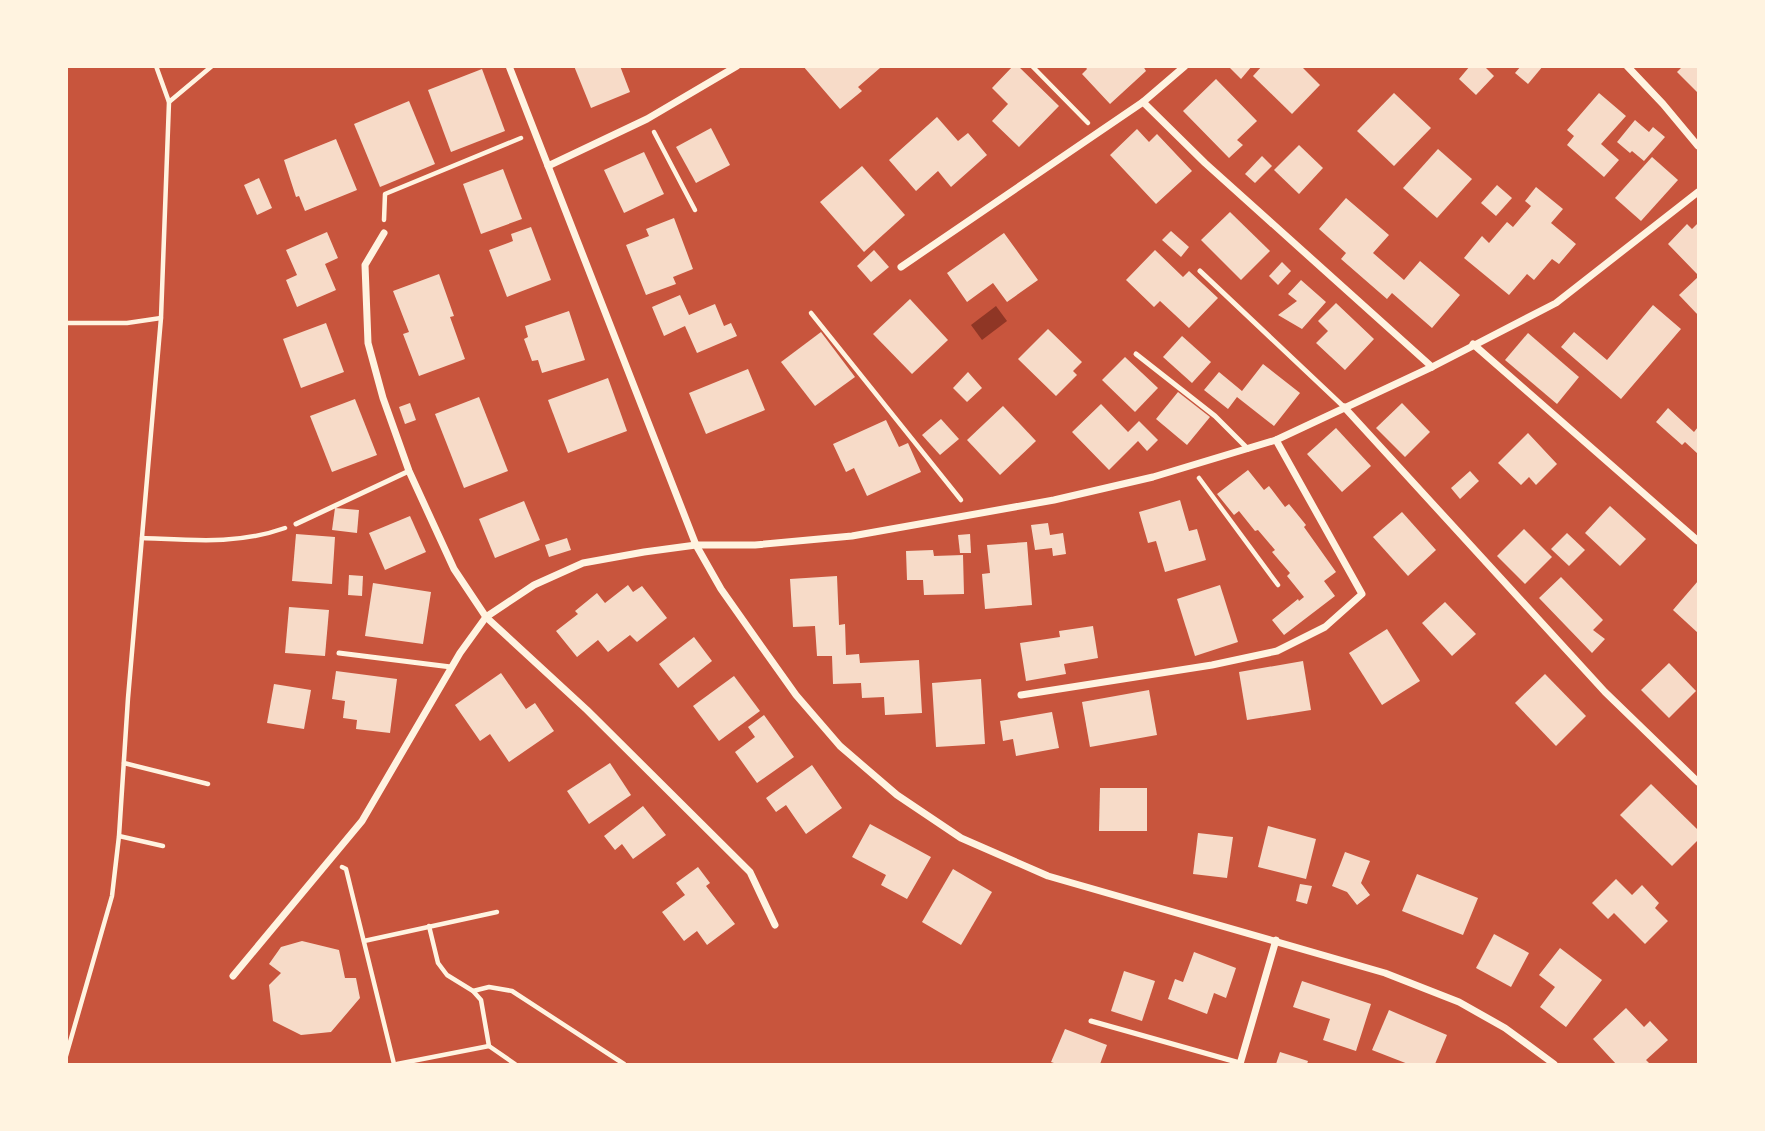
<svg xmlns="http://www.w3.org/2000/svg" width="1765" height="1131" font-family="Raleway,sans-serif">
  <rect width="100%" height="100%" fill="#c8553d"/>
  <path fill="#8f3625" d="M996,306l11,15 -25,19 -11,-15z"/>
  <g fill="#f7dbc8">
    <path d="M574,66h46l10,26 -39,16z"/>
    <path d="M803,66h76l1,2 -22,19 4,4 -22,18z"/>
    <path d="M1013,66h5l41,40 -40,41 -27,-26 16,-17 -16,-16z"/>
    <path d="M1085,66h58l3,5 -36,33 -28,-30 5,-5z"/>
    <path d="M1228,66h24l-11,13z"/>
    <path d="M1262,66h39l19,19 -28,29 -39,-38z"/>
    <path d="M1470,66h14l10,10 -18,19 -17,-16z"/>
    <path d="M1521,66h22l-15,18 -13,-11z"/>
    <path d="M1683,66h15v27l-21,-21z"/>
    <path d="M482,69l23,62 -54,21 -23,-62z"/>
    <path d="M1216,79l41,42 -20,19 6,5 -14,13 -46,-47z"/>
    <path d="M1394,93l37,35 -37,38 -37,-35z"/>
    <path d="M1599,93l27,23 -25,28 18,16 -15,17 -37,-32 7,-9 -7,-6z"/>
    <path d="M409,101l26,63 -55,23 -26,-63z"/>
    <path d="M937,117l21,24 10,-8 19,22 -36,32 -13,-16 -22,20 -27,-31z"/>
    <path d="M1635,120l14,12 4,-5 12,10 -21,24 -12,-10 -2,2 -13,-11z"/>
    <path d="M711,128l19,37 -34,18 -20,-36z"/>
    <path d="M1137,129l12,13 8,-8 35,37 -36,33 -46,-49z"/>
    <path d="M336,139l21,51 -52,21 -6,-15 -3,1 -12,-37z"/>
    <path d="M1299,145l24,23 -24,26 -25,-24z"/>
    <path d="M1438,149l34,30 -35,39 -34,-30z"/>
    <path d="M644,152l20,42 -40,19 -20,-43z"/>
    <path d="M1262,156l10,10 -17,17 -10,-9z"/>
    <path d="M1652,157l26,23 -37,41 -26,-23z"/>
    <path d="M862,166l43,49 -41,37 -44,-50z"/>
    <path d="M503,169l19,50 -41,15 -18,-50z"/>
    <path d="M259,178l13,30 -15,7 -13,-30z"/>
    <path d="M1497,185l15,13 -16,18 -15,-13z"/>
    <path d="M1536,187l27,22 -12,14 25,21 -17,20 -7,-5 -18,21 -7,-6 -18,21 -45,-37 18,-22 7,7 18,-21 6,5 18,-21 -6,-5z"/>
    <path d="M1346,198l43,37 -16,18 31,27 16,-19 40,34 -28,33 -40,-35 -5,6 -46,-40 5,-6 -27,-24z"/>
    <path d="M1230,212l40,39 -29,29 -40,-40z"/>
    <path d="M674,218l19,51 -20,8 3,7 -30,11 -20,-50 23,-9 -3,-7z"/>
    <path d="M1698,223v52l-30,-31 19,-20 5,5z"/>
    <path d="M531,227l20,53 -44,17 -18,-47 24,-9 -2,-7z"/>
    <path d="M1171,231l18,16 -8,10 -19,-17z"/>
    <path d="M327,232l11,26 -13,6 11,26 -39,17 -11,-27 11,-5 -11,-25z"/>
    <path d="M1004,233l34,47 -31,22 -14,-19 -26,19 -20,-29z"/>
    <path d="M874,250l15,17 -18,15 -14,-16z"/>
    <path d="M1155,250l28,27 6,-6 29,27 -29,30 -29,-27 -6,6 -28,-27z"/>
    <path d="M1282,262l9,9 -13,14 -9,-9z"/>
    <path d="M439,274l15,42 -4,1 15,42 -46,17 -16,-42 6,-2 -16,-41z"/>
    <path d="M1698,277v38l-19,-20z"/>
    <path d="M1301,280l25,22 -24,27 -24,-14 19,-14 -9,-7z"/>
    <path d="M680,295l9,20 26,-11 9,22 7,-3 6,13 -40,17 -12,-27 -21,10 -12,-29z"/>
    <path d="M910,299l38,41 -36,34 -39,-40z"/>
    <path d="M1336,303l38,36 -29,31 -29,-27 12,-12 -10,-10z"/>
    <path d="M1653,305l28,24 -60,70 -60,-52 13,-15 33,28z"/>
    <path d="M569,311l16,49 -43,13 -4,-13 -6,1 -8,-22 4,-2 -3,-11z"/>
    <path d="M326,323l18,49 -43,16 -18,-49z"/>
    <path d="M1048,329l34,33 -9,9 4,4 -21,21 -38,-37z"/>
    <path d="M821,332l34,45 -40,29 -34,-44z"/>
    <path d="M1528,333l51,44 -22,27 -52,-44z"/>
    <path d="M1182,336l29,26 -19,21 -29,-26z"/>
    <path d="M1125,357l33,31 -23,24 -33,-32z"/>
    <path d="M1263,364l37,29 -26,33 -37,-29 -9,12 -24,-19 15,-18 23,19z"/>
    <path d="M748,369l17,41 -59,24 -17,-41z"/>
    <path d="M968,372l14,16 -15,14 -14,-14z"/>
    <path d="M608,378l19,53 -59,22 -20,-53z"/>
    <path d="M1178,392l32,25 -23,28 -31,-26z"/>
    <path d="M479,397l29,74 -44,17 -29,-74z"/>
    <path d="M355,399l22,56 -45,17 -22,-56z"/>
    <path d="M410,403l6,17 -11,4 -6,-17z"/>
    <path d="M1402,403l28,29 -25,25 -29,-29z"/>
    <path d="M1101,404l27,28 11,-11 19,19 -11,11 -9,-10 -29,29 -37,-38z"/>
    <path d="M1003,406l33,35 -36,34 -33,-35z"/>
    <path d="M1668,408l26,24 4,-5v27l-13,-12 -3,3 -26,-23z"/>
    <path d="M941,419l18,20 -19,16 -18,-20z"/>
    <path d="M886,420l13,27 9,-4 13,29 -54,24 -13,-28 -8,4 -13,-28z"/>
    <path d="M1336,428l35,38 -29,26 -35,-38z"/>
    <path d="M1528,433l29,31 -21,21 -7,-8 -8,8 -23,-22z"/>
    <path d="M1248,470l16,20 5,-4 16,21 4,-3 17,21 -2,2 32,45 -12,9 11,15 -51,39 -12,-15 26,-21 1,2 5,-4 -17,-21 3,-3 -18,-21 3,-2 -17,-20 -3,1 -16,-20 -5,4 -17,-21z"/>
    <path d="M1470,471l9,10 -19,18 -9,-11z"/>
    <path d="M1180,500l9,31 8,-2 9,31 -41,12 -9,-31 -8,2 -9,-31z"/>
    <path d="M524,501l16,39 -45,18 -16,-39z"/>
    <path d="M1610,506l36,33 -26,27 -35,-33z"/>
    <path d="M335,508l24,2 -2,23 -25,-3z"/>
    <path d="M1402,512l34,38 -28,26 -35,-39z"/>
    <path d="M410,516l16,36 -41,18 -16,-37z"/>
    <path d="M1048,523l2,12 13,-2 3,21 -13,2 -1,-8 -17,2 -4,-25z"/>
    <path d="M1524,529l28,28 -27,27 -28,-28z"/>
    <path d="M1567,533l18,17 -16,16 -18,-17z"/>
    <path d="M296,534l39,3 -3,47 -40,-3z"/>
    <path d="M970,534l1,19h-11l-2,-18z"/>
    <path d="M567,538l4,12 -22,7 -4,-12z"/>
    <path d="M1027,542l5,63 -47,4 -3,-35 8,-1 -3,-28z"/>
    <path d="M933,550l1,6 29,-1 1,39 -40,1 -1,-15h-16l-1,-29z"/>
    <path d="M349,575l14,1 -1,20 -14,-1z"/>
    <path d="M837,576l2,49 6,-1 1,31 13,-1 1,9 59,-3 3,53 -37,2 -1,-18 -22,1 -1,-15 -28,1 -1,-28h-15l-2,-30 -22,1 -3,-48z"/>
    <path d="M1561,577l42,43 -10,10 12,9 -13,14 -53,-55z"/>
    <path d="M1698,581v52l-25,-23z"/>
    <path d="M373,583l58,9 -8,52 -58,-8z"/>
    <path d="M628,585l5,7 9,-6 25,32 -30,24 -7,-7 -22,17 -10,-12 -21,17 -21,-26 22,-17 -3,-3 22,-18 8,10z"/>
    <path d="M1220,585l18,57 -43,14 -18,-57z"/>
    <path d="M1445,602l31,32 -24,22 -30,-33z"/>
    <path d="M289,607l40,3 -4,46 -40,-3z"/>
    <path d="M1093,626l5,32 -34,6 2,10 -40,7 -6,-38 40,-6 -1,-6z"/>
    <path d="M1387,629l33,52 -38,24 -33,-52z"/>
    <path d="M694,637l18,24 -34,27 -19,-24z"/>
    <path d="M1303,661l8,49 -64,10 -8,-48z"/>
    <path d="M1669,663l27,28 -27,27 -28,-28z"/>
    <path d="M336,671l61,8 -7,54 -34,-4 1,-9 -14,-2 2,-17 -13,-2z"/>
    <path d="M501,673l25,36 9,-6 19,28 -45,31 -19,-28 -10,7 -25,-36z"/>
    <path d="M1545,674l41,42 -30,30 -41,-43z"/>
    <path d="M734,676l26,35 -41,30 -26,-35z"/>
    <path d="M981,679l4,65 -49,3 -4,-64z"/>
    <path d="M274,684l37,6 -7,39 -37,-6z"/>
    <path d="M1149,690l8,45 -67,12 -8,-45z"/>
    <path d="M1052,712l7,36 -43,8 -3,-17 -10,2 -3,-20z"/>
    <path d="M764,715l30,42 -37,26 -22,-31 20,-15 -7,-10z"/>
    <path d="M610,763l21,32 -42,29 -22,-33z"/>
    <path d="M812,765l30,43 -36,26 -20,-29 -10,7 -10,-14z"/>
    <path d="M1651,784l47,46v10l-26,26 -52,-51z"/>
    <path d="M1100,788h47v43h-48z"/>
    <path d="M643,806l23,29 -33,24 -11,-15 -7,6 -11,-14z"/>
    <path d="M870,824l61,33 -24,42 -26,-14 5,-10 -34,-18z"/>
    <path d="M1268,826l48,13 -10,40 -48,-12z"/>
    <path d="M1198,833l35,4 -6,41 -34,-4z"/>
    <path d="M1345,852l25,9 -9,22 9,12 -13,10 -10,-13 -15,-6z"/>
    <path d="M698,867l12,16 -4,3 29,38 -28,21 -10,-14 -13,10 -22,-29 23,-17 -9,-12z"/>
    <path d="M953,869l39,23 -31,53 -39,-23z"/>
    <path d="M1417,874l61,24 -15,37 -61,-24z"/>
    <path d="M1616,879l16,16 10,-10 17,18 -4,5 13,13 -23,23 -31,-31 -6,6 -16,-16z"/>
    <path d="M1300,884l12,2 -5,18 -11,-3z"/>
    <path d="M1494,934l35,19 -18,34 -35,-19z"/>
    <path d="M302,941l37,9 6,28h11l4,20 -29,34 -30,3 -28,-14 -4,-36 12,-12 -12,-9 12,-17z"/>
    <path d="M1560,948l42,32 -36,47 -26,-20 15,-20 -16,-12z"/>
    <path d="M1194,952l42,16 -10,30 -12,-5 -7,21 -39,-15 7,-20 8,3z"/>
    <path d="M1124,971l31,10 -13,40 -31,-10z"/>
    <path d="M1302,981l69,23 -15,47 -33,-11 7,-21 -37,-12z"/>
    <path d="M1626,1008l18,19 6,-6 18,19 -22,20 4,4h-34l-23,-25z"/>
    <path d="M1389,1010l58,25 -12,29h-27l-36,-14z"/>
    <path d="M1065,1029l42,16 -7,19h-43l-6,-2z"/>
    <path d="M1280,1052l28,9 -1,3h-31z"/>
  </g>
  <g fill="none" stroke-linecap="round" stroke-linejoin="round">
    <g stroke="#fff3e0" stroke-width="4.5">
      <path d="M1032,66l56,57"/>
      <path d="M66,67l1,-1"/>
      <path d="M169,102l43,-36"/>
      <path d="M654,132l41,78"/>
      <path d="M384,220l1,-26 136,-56"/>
      <path d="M811,313l150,187"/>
      <path d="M66,323h61l34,-5"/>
      <path d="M1199,478l79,107"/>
      <path d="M142,538c50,2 95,7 143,-10"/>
      <path d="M124,763l84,21"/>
      <path d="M119,836l44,10"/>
      <path d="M342,867l4,2 48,195"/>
      <path d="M429,926l9,37 9,12 26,16 8,9 8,46"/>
      <path d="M364,941l133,-29"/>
      <path d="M473,991l16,-4 23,4 112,73"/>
      <path d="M66,1056l46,-160 7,-60 9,-138 33,-380 8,-216 -13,-36"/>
      <path d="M397,1064l92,-18 26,18"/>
    </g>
    <g stroke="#fff3e0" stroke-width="5">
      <path d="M1200,271l144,136"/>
      <path d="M1136,354l79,62 33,33"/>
      <path d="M296,524l113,-53"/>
      <path d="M339,653l112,14"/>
      <path d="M1091,1021l149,42"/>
    </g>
    <g stroke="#fff3e0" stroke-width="7">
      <path d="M509,66l187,479 25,44 38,54 37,52 44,51 57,49 64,43 87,38 337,97 74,29 46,26 49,36"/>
      <path d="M1627,66l36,38 35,42"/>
      <path d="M1143,102l62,61 227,204"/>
      <path d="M548,166l99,-47 90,-53"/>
      <path d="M384,233l-19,32 3,78 15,55 26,73 45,98 32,48 101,93 163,162 25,53"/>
      <path d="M901,267l242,-165 42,-36"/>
      <path d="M1473,344l225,197"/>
      <path d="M1344,407l261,285 93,90"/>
      <path d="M1021,695l191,-30 65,-14 48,-24 37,-33 -86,-154"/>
      <path d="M233,976l129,-155 98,-168 26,-36 48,-32 49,-22 61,-11 52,-7h59l97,-9 202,-36 99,-23 123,-37 156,-73 124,-64 142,-111"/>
      <path d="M1240,1064l36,-124"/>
    </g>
  </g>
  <rect width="1765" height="1131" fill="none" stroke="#fff3e0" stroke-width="136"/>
</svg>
